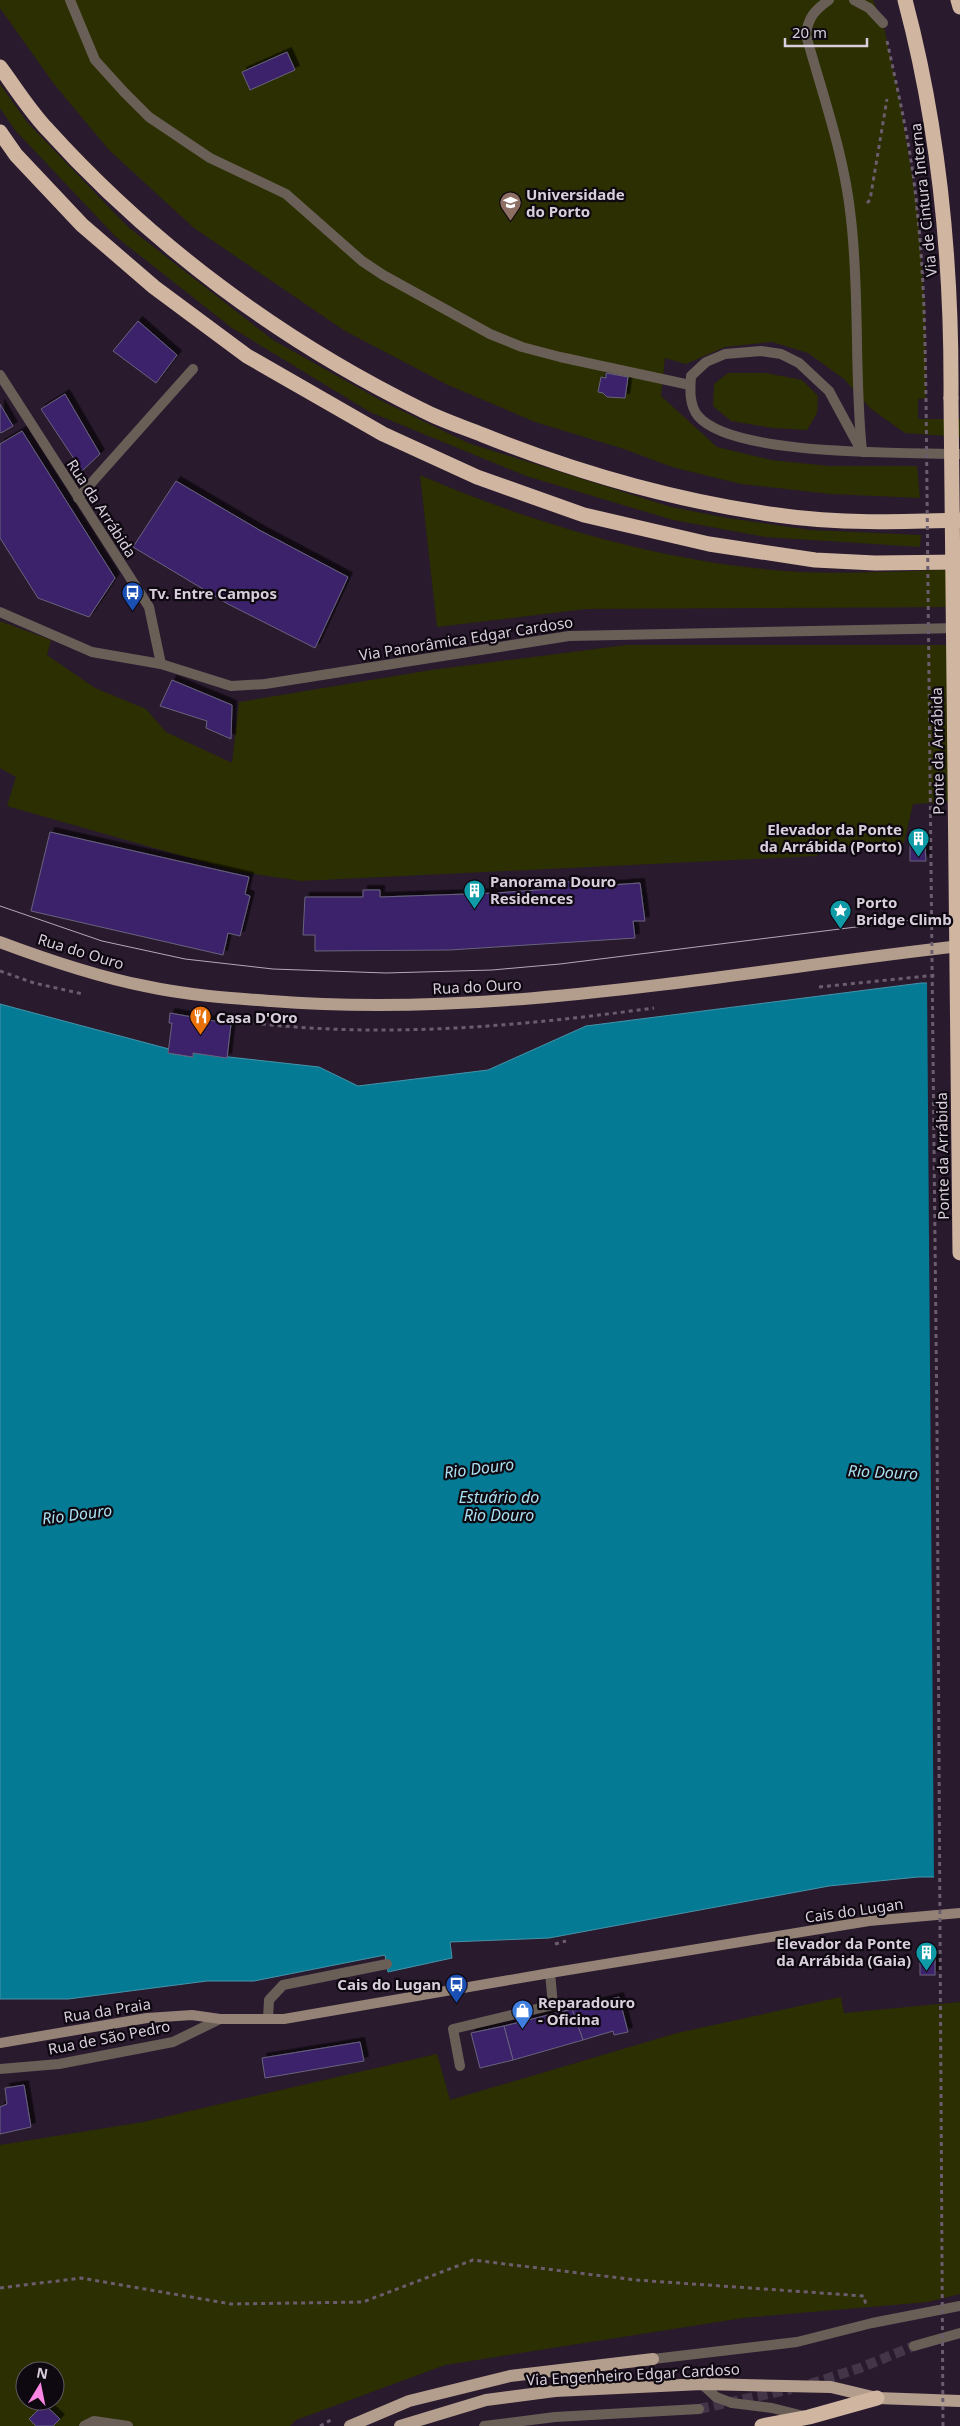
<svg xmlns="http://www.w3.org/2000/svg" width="960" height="2426" font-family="'Noto Sans',sans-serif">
  <defs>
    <filter id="shadow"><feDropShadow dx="4.5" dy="-4.5" stdDeviation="0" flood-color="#0009"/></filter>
  </defs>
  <rect width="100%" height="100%" fill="#2a1a2e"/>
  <g fill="#2b2f01" fill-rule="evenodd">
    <path d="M0,0h873l10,23 17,77 17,108 8,99 1,91 -8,1v20h42v18l-55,-4 -34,-24 -27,-30 -36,-26 -36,-11 -47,5 -39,17 -21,-6 -4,38 56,51 54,13 58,6h88l3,32 -89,-4 -90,-10 -69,-17 -48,-18 -89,-27 -87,-37 -103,-54 -151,-103 -85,-78 -55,-66 -54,-76z"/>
    <path d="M0,84l27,38 101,105 145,113 107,60 88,43 203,64 56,11 83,12 111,5 -1,12 -155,-10 -92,-17 -147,-44 -156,-64 -138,-84 -117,-92 -100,-106 -15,-22z"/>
    <path d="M728,373h38l36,7 16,16 -1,17 -10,17 -34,-2 -42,-7 -18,-15 1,-22z"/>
    <path d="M420,475c118,51 253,90 381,97 53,2 106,-1 159,-3v38l-374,2 -149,18z"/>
    <path d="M0,621l51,19 -4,15 48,33 51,21 20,23 66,31 7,-61 192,-32 195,-25h334v156l-47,3 -9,39 -82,5 -5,8 -516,25 -66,-10 -228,-65 9,-29 -16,-9z"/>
    <path d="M841,1997l3,16 116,-11v292l-32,8 -185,16 -298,47 -149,55 -6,6h-290v-281l143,-23 294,-68 13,46 227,-67zM25,2371h30v30h-30z"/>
  </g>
  <path fill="#057a94" stroke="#4594aa" d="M921,983h39v894h-42l-89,9 -280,52 -99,4 2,16 -64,14 -3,-17 -131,26h-47l-139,18h-68v-995l169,45v4l23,4 1,-4 126,14 39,19 130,-16 98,-44z"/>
  <path fill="#2a1a2e" d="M927,980h33v899l-26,1z"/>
  <g fill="#3b226b" stroke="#68637d" filter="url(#shadow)">
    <path d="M287,52l8,18 -45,20 -8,-18z"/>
    <path d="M138,321l39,34 -21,28 -43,-32z"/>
    <path d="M606,373l22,4 -3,21 -18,-1 -4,-4 -5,-1 3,-15 5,1z"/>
    <path d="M65,394l35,60 -18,17 -41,-62z"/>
    <path d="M0,404l13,22 -12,7 -1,-1z"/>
    <path d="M22,431l93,147 -26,39 -51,-19 -38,-60v-94z"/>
    <path d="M176,481l85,50 87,46 -33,71 -87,-44 -95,-57z"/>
    <path d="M172,680l60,25 -1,34 -25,-11 1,-7 -47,-15z"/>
    <path d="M50,832l199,45 -4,17 5,2 -10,40 -12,-3 -5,22 -192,-44z"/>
    <path d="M910,844h15l1,17h-16z"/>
    <path d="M581,881l1,6 58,-4 5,38h-12l2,17 -185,12 -135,1v-16h-12l2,-38h58v-7h17v7l116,-4 69,-5 -1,-6z"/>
    <path d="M170,1013l61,11 -4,34 -34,-5v4l-25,-4 4,-30h-3z"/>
    <rect x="920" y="1958" width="15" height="17"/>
    <path d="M619,1997l9,35 -14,3 -1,-4 -30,9 -11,-31z"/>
    <path d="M572,2009l11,31 -70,20 -9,-34z"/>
    <path d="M504,2026l9,34 -33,8 -9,-35z"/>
    <path d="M360,2042l4,19 -99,17 -3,-20z"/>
    <path d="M24,2085l7,42 -31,7v-27l7,-3 -2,-16z"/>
    <path d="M44,2404l16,15 -7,7h-17l-7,-7z"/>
  </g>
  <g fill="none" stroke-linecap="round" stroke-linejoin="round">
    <g stroke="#443548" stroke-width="10" stroke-dasharray="10 5" stroke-linecap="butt">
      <path d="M810,2384l50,-16 54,-22"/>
      <path d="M699,2409l92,-20"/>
    </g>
    <g stroke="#6b5d6e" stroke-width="3" stroke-dasharray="4 4" stroke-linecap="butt">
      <path d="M887,41c12,55 25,111 30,168 7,63 8,126 9,189"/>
      <path d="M867,203l3,-3 17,-101"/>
      <path d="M0,971l34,12 49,11"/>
      <path d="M819,987l118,-12"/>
      <path d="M230,1020c141,20 284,7 424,-12"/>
      <path d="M555,1944l11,-3"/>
      <path d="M0,2288l81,-10 150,26 132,-2 110,-42 163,20 228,16 2,10"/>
      <path d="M320,2426l11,-6"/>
    </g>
    <g stroke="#695f57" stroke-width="10">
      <path d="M70,0l25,60 29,32 25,25 61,41 76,36 76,67 21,14 107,59 32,13 38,10 130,28"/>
      <path d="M829,0c-14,10 -21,17 -23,35 17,61 39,122 45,184 9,77 3,155 11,232"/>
      <path d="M854,0l15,8 14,15"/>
      <path d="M268,2019l1,-19 14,-15 104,-21"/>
      <path d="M460,2066l-7,-37 100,-24 -3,-32"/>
      <path d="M702,2384l14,13 16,6 40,5 32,8"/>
      <path d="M84,2426l10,-5 34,5"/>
    </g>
    <g stroke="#695f57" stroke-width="10">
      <path d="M0,375l149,232 12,57"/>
      <path d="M862,452l-33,-61 -30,-28 -18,-9 -20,-3 -36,3 -19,8 -15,14c-1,13 -2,29 7,40 35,41 207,36 262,38"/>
      <path d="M78,498l115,-129"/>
      <path d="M0,612l92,40 69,12 70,22 34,-2 304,-48 390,-8"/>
      <path d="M0,2069l59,-5 114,-22 47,-23"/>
    </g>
    <g stroke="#695f57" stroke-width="10">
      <path d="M914,2346l46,-13"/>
      <path d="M653,2359l144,-17 75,-19 88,-17"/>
      <path d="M484,2426l71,-9 144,-8"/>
    </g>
    <path stroke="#938275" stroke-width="10" d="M0,2043l147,-25 45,-3 28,4h64l266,-46 319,-52 91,-8"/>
    <g stroke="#b39d8c" stroke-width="12">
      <path d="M0,942c48,18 95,34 145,44 41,9 84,12 126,15 231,18 460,-29 689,-55"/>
      <path d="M350,2426l59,-25 101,-25 143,-17"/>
      <path d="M400,2426l86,-26 69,-9 147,-7 129,3 46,11 83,3"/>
    </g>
    <g stroke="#d0b6a1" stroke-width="15">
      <path d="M905,0c35,131 47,263 46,398"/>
      <path d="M958,0l2,7"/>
      <path d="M0,67c15,20 29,43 47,62 105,116 234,212 375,281 19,10 41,17 61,25 95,38 193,66 294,80 61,9 122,7 183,5"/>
      <path d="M0,132l16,23 66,70 72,62 93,69 136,78 94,43 107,38 125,29 106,16 60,3 85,-1"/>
      <path d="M762,2426l47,-9 68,-19"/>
    </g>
    <path stroke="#b4a9b7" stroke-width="1" d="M0,906l102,35 83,18 88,10 113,4 106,-3 68,-6 400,-50"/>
    <path stroke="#6b5d6e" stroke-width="3" stroke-dasharray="4 4" stroke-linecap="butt" d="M926,398l11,1028 6,1000"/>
    <path stroke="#d0b6a1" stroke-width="15" d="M951,398l9,855"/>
  </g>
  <defs>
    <symbol id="university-pin" viewBox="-11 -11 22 30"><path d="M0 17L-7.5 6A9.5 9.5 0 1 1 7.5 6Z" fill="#8d6e63" stroke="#0e0810"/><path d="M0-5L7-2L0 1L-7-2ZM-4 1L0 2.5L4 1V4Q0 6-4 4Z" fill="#fff"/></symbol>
    <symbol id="bus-pin" viewBox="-11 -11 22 30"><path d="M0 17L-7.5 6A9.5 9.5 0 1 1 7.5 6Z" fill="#1a4fb4" stroke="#0e0810"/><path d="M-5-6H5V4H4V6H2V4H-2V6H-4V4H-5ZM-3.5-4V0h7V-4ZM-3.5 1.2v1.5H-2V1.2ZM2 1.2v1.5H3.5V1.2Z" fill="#fff"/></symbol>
    <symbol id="building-pin" viewBox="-11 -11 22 30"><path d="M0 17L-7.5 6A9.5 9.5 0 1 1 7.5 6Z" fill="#0f9aa8" stroke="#0e0810"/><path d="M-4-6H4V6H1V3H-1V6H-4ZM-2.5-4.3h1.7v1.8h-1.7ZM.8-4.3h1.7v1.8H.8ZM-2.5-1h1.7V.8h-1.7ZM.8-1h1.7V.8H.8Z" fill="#fff"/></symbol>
    <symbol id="sight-pin" viewBox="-11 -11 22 30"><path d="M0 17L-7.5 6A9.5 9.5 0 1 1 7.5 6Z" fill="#0f9aa8" stroke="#0e0810"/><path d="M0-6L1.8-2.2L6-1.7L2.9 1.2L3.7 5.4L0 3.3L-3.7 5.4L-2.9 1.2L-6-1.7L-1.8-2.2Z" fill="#fff"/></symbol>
    <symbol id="restaurant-pin" viewBox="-11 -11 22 30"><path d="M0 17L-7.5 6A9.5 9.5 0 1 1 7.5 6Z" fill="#e8710a" stroke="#0e0810"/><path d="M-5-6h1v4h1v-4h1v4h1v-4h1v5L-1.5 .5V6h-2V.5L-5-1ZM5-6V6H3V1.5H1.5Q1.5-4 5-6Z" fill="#fff"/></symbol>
    <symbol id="shop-pin" viewBox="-11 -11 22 30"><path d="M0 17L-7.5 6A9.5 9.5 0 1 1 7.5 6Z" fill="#3f7fe0" stroke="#0e0810"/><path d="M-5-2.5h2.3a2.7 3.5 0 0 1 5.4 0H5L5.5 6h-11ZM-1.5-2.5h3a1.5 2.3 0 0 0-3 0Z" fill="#fff"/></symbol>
  </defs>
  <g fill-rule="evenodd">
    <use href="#university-pin" x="498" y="190" width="25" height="34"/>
    <use href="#bus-pin" x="120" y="580" width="25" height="34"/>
    <use href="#building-pin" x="906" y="826" width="25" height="34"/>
    <use href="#building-pin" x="462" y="878" width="25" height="34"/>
    <use href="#sight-pin" x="828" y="898" width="25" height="34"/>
    <use href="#restaurant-pin" x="188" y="1004" width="25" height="34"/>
    <use href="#building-pin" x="914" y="1940" width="25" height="34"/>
    <use href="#bus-pin" x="444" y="1972" width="25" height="34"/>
    <use href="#shop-pin" x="510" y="1998" width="25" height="34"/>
  </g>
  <g text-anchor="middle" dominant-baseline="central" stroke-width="4.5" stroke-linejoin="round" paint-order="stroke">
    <g font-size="15" font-weight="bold" fill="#d9cfdc" stroke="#0e0810" text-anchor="start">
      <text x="526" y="194">Universidade<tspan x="526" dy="17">do Porto</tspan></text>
      <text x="149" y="593">Tv. Entre Campos</text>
      <text x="902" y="829" text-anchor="end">Elevador da Ponte<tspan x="902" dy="17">da Arrábida (Porto)</tspan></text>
      <text x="490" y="881">Panorama Douro<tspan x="490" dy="17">Residences</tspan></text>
      <text x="856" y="902">Porto<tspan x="856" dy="17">Bridge Climb</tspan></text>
      <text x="216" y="1017">Casa D'Oro</text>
      <text x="911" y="1943" text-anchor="end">Elevador da Ponte<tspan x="911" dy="17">da Arrábida (Gaia)</tspan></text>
      <text x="441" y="1984" text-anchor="end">Cais do Lugan</text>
      <text x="538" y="2002">Reparadouro<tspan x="538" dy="17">- Oficina</tspan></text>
    </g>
    <g font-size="15" fill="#d9cfdc" stroke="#0e0810">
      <text transform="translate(923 200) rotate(-96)">Via de Cintura Interna</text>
      <text transform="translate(102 508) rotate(57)">Rua da Arrábida</text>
      <text transform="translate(466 638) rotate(-9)">Via Panorâmica Edgar Cardoso</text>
      <text transform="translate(937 751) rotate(-91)">Ponte da Arrábida</text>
      <text transform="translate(81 951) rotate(17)">Rua do Ouro</text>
      <text transform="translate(477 986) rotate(-3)">Rua do Ouro</text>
      <text transform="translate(942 1156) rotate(-91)">Ponte da Arrábida</text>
      <text transform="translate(854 1910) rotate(-8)">Cais do Lugan</text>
      <text transform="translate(107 2010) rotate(-9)">Rua da Praia</text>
      <text transform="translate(109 2037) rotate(-11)">Rua de São Pedro</text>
      <text transform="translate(633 2374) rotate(-3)">Via Engenheiro Edgar Cardoso</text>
    </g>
    <g font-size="16" font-style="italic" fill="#aae0f2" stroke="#0e0810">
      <text transform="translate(479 1468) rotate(-7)">Rio Douro</text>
      <text transform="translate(883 1472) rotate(3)">Rio Douro</text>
      <text x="499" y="1497">Estuário do<tspan x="499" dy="18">Rio Douro</tspan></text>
      <text transform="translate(77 1514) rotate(-7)">Rio Douro</text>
    </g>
  </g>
  <g transform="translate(40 2386) rotate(10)"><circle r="24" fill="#0e0810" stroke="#5f5862"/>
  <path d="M0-4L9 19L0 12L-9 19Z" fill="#fa87e6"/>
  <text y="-8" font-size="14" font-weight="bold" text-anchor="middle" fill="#d9cfdc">N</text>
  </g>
  <path d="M785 38v8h82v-8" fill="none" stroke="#d9cfdc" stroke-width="2.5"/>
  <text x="792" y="38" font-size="15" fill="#d9cfdc" stroke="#0e0810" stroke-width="4" paint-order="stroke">20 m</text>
</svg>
